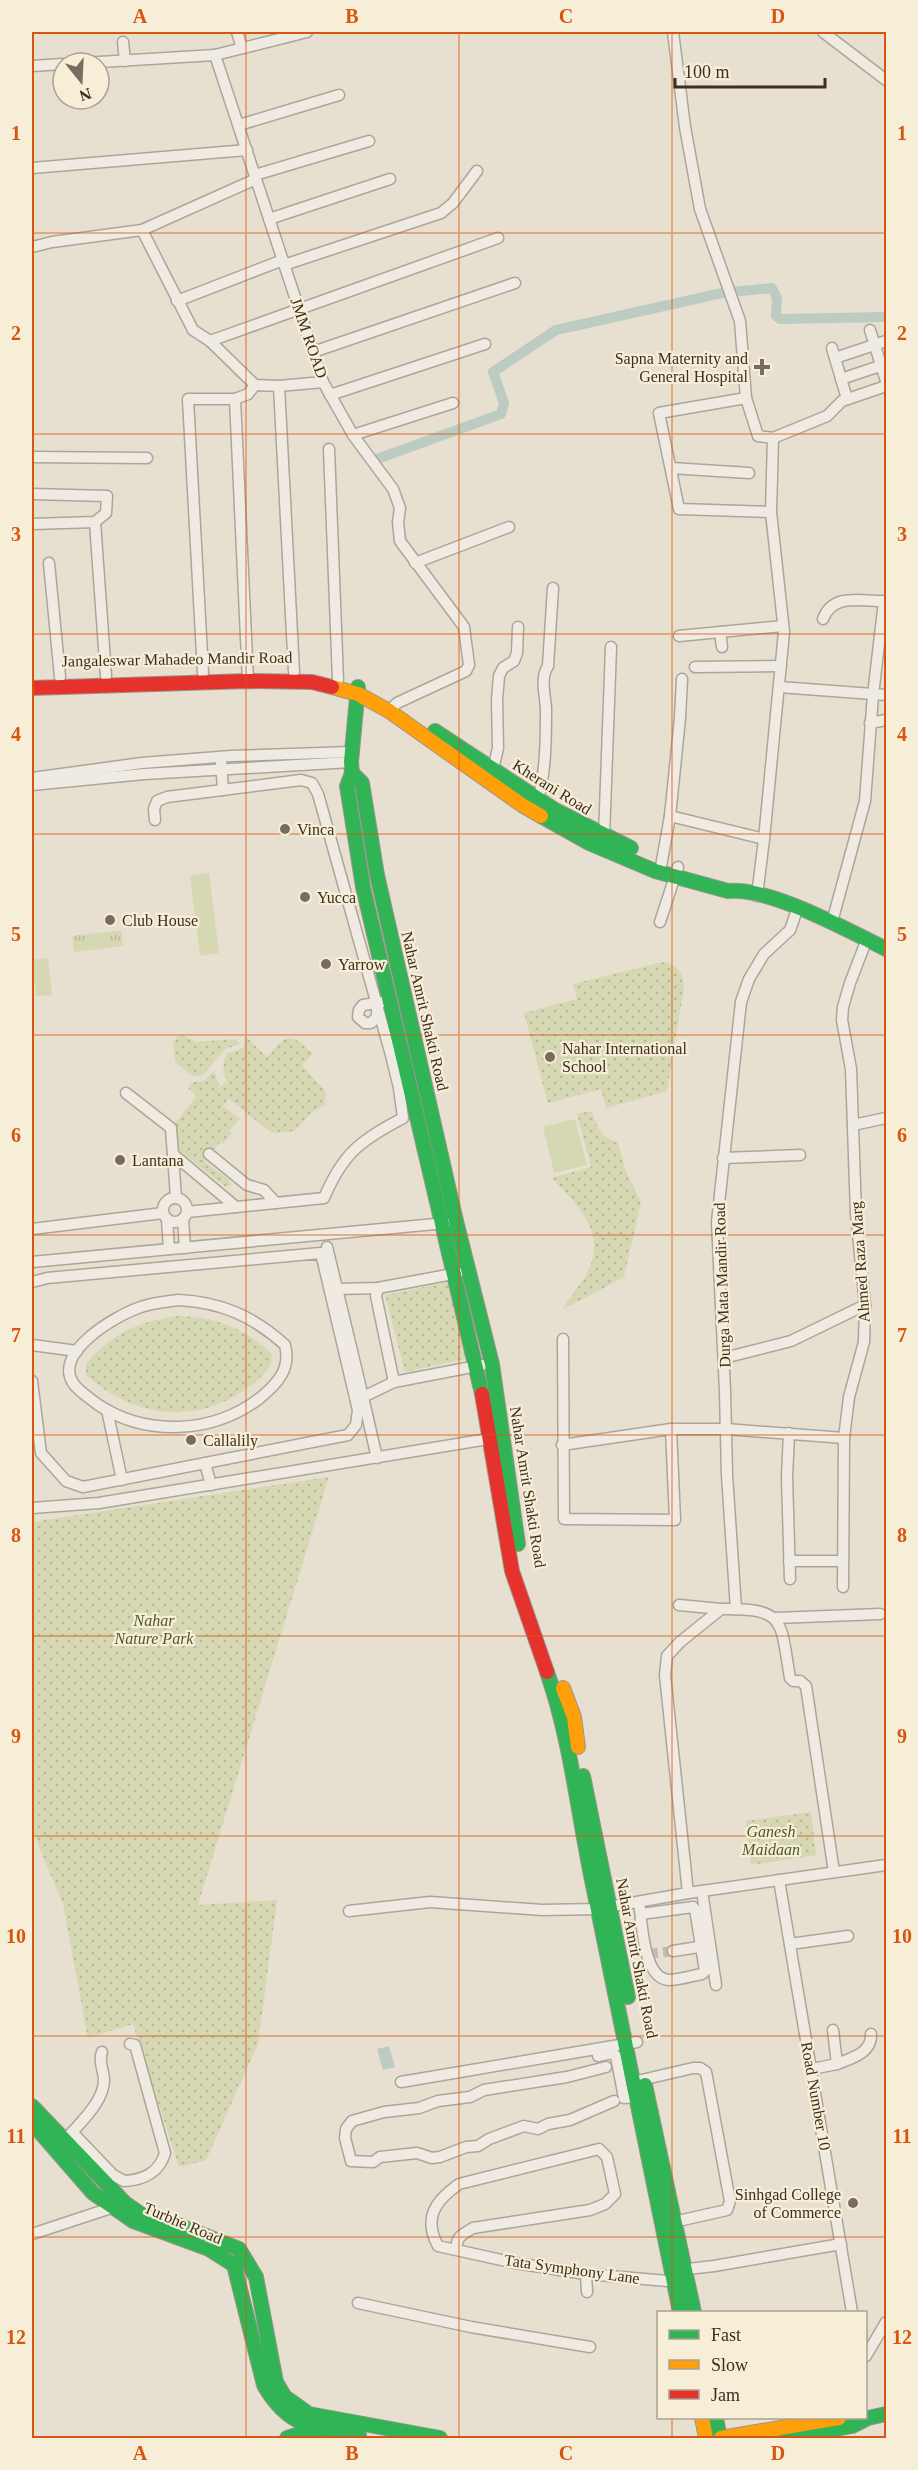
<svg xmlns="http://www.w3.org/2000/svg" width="918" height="2470" font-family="'Times New Roman',serif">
  <defs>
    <pattern id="grass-tufts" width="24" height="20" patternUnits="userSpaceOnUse" patternTransform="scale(1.5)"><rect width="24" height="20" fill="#d6d7b3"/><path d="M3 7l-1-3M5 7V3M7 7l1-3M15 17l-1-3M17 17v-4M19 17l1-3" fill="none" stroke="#b9b99a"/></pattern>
    <pattern id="park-dots" width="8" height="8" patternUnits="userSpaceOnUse" patternTransform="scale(1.5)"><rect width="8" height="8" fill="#d6d7b3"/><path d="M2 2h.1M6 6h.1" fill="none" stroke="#b9b99a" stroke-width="1.8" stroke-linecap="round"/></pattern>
  </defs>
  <rect width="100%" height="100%" fill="#e7e0d1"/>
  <path fill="url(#grass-tufts)" d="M121,930l2,16 -49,6 -2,-16z"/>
  <g fill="url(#park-dots)">
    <path d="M663,962c15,3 20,11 21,25l-17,104 -61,17 -5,-19 -53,14 -24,-90 53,-14 -4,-15z"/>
    <path d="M183,1035l13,7 37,-3 7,5 -15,5 -22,26 -10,2 -18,-15 -2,-19 5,-7z"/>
    <path d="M245,1036l22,21c21,-24 23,-25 46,-3l-11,11 24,27 -1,13 -13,7 -17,19 -23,2 -43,-34 -6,7 17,13 -11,12 3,2 -9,11 -3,-2 -15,20 24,18 1,5 -4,2 -47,-37 -4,-27 22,-27 -9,-8 5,-6 11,-1 10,-10 6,16 7,-6c-4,-11 -6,-18 1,-28l16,-5z"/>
    <path d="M592,1111c6,19 8,25 26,32l8,29 15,30 -17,75 -62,33c8,-14 19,-25 26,-39 20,-37 -12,-69 -37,-93l40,-11 -14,-53z"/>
    <path d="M453,1281l21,76 -69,15 -20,-77z"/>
    <path d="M179,1316c37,1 65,12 92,37 4,12 -8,23 -17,30 -53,43 -118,37 -168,-8v-11l3,-4c25,-27 53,-40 90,-44z"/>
    <path d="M329,1477l-131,428 79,-5 -19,144 -52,116 -27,7 -46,-143 -45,14 -25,-134 -31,-74v-308z"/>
    <path d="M811,1812l5,43 -65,10 -5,-44z"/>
  </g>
  <g fill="#d6d7b3">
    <path d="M209,873l10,80 -19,3 -10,-80z"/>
    <path d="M48,958l4,37 -16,1 -4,-36z"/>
    <path d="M575,1119l12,46 -33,8 -11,-46z"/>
  </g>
  <path fill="#bcccc2" d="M389,2046l6,21 -12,3 -6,-21z"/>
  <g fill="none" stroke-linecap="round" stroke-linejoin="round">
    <path stroke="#bcccc2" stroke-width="10" d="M377,459l124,-45 3,-11 -11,-31 63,-42 166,-37 50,-5 5,10 -1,18 4,3 106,-2"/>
    <path stroke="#c5bcae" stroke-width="10" stroke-dasharray="10 5" stroke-linecap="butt" d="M648,1954l25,-3"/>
    <defs>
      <g id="street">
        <path d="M237,32l5,16"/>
        <path d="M673,32l12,95 15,82 40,112 6,77 12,38 15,2 -2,74 13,120 -20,207 -7,57"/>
        <path d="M823,32l63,48"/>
        <path d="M123,42l2,19"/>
        <path d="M215,55l92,-23"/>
        <path d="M83,63l132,-8 108,327 30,53 40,54 7,19 -2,14 2,19 64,86 5,38 -3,6 -69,32 -8,8"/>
        <path d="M32,66l31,-2"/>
        <path d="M239,125l100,-30"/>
        <path d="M32,168l215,-18"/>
        <path d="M255,175l114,-34"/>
        <path d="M269,219l121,-40"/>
        <path d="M142,230l51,100 17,11 45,44 24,1 44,-4"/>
        <path d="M32,247l20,-5 90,-12 114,-51"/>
        <path d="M284,265l157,-52 12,-10 24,-32"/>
        <path d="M177,301l106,-41"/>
        <path d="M870,330l16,51"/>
        <path d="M210,341l288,-103"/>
        <path d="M832,348l15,51"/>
        <path d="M313,352l202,-69"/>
        <path d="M835,358l51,-17"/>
        <path d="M841,379l45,-15"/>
        <path d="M279,386l15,286"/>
        <path d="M330,395l155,-51"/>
        <path d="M746,398l-87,15 20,96 92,3"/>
        <path d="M353,435l100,-32"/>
        <path d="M773,438l54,-22 15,-15 44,-15"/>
        <path d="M329,449l9,231"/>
        <path d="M32,457l115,1"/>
        <path d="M671,468l78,5"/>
        <path d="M32,494l75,2 -1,17 -11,9 -63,2"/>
        <path d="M95,522l11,154"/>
        <path d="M49,563l11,114"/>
        <path d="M415,563l94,-36"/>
        <path d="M823,619c10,-26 36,-18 61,-18l-11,94 -8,106 -33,121"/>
        <path d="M720,632l2,15"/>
        <path d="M679,636l104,-10"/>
        <path d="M695,667l86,-1"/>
        <path d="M203,673l-15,-274h47"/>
        <path d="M248,681l-13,-282 13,-5 7,-9"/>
        <path d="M779,687l107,8"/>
        <path d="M870,723l16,-3"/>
        <path d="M221,761l2,29"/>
        <path d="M492,774l6,-26 -1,-48 2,-24 4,-8 11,-7 3,-8 1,-26"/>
        <path d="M32,778l110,-15 89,-7 120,-4"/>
        <path d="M32,785l112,-11 207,-12"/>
        <path d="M537,803c9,-29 9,-65 9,-95 -1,-14 -6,-30 2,-42l5,-78"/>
        <path d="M670,816l94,23"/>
        <path d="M155,820l-1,-11 3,-8 10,-4 134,-17 11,3 6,11 73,261 8,33 4,30c-42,22 -60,35 -79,80l-137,14"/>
        <path d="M604,837l7,-190"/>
        <path d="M660,872l10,-56 10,-98 2,-39"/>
        <path d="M660,922l18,-55"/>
        <path d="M377,1010v7l-6,6h-6l-7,-6 1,-7 4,-5 20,-3"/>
        <path d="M126,1093l45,35 5,70"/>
        <path d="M853,1125l33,-7"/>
        <path d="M209,1154l38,31 17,5 12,13"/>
        <path d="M174,1155l62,52"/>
        <path d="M723,1158l77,-3"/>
        <circle cx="175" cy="1210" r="12"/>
        <path d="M167,1219l2,30"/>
        <path d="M183,1219l2,29"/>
        <path d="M32,1229l131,-16"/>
        <path d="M327,1247l36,150"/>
        <path d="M32,1262l414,-39"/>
        <path d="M32,1282l15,-4 274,-25 37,157 -2,15 -8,10 -265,52 -17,-6 -25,-28 -9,-72"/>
        <path d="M378,1288l-2,8 18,86"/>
        <path d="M337,1289l41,-1 80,-15"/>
        <path d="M178,1300c43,2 75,16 107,45 6,24 -7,38 -25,53 -47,36 -114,39 -163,6 -7,-6 -19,-13 -24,-21 -20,-31 43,-67 65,-75 13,-5 26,-6 40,-8z"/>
        <path d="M563,1339l1,180 111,1 -4,-91"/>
        <path d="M32,1345l45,6"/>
        <path d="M724,1358l67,-17 74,-36"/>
        <path d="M107,1410l15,70"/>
        <path d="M789,1433l-2,44 3,102"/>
        <path d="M562,1445l109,-16h55l118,9"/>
        <path d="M377,1458l-14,-61 31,-15 88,-17"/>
        <path d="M205,1463l6,22"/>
        <path d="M32,1508l67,-5 395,-65"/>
        <path d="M789,1561h53"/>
        <path d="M843,1587l1,-149 5,-41 15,-55 1,-37 -9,-91 -5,-145 -9,-49 1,-13 7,-24 17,-44"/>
        <path d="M679,1605l42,4"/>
        <path d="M736,1609l-9,-134 -2,-84 -8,-169 24,-220 8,-23 15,-25 26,-24 8,-23"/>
        <path d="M775,1618l105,-4"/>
        <path d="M779,1880l73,432"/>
        <path d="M702,1891l14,94"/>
        <path d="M688,1893l-23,-218 2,-19 13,-14 41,-33c66,-1 59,12 69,69l3,3h7l6,5 28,186"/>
        <path d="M639,1902c3,20 4,77 30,78 10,0 22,-4 33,-6l3,-3 -10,-62 -2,-2 -52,7"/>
        <path d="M349,1911l81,-9 112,8 55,-1 91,-16 198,-28"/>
        <path d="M790,1944l58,-8"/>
        <path d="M673,1951l32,-5"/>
        <path d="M598,2056l14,-3 4,3 8,42 13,-1"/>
        <path d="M837,2064c15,-6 35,-11 34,-30"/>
        <path d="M606,2067l-39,10 -83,13 -14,7 -32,4 -19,7 -35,4 -32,9 -6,8 -1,9 6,23 22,1 7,-5 37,-4 15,5 8,-1 26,-10 12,-1 11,-7 35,-13 14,3 10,-5 22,-4 44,-19"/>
        <path d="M812,2069l25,-5 -4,-34"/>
        <path d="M637,2081l56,-13h7l6,4 24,129 -3,9 -58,13"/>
        <path d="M401,2082l236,-40"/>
        <path d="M72,2132l41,43 11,6c20,-1 35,-8 41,-28l-30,-108 -5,-1"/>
        <path d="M68,2137c13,-15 36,-36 36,-57 0,-9 -6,-19 -2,-28"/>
        <path d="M32,2234l85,-28"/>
        <path d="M457,2250c-2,-13 6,-16 16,-22l117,-18 15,-6 10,-10 -8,-37 -8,-8 -140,35c-24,17 -36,34 -21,62l77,17 71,11 93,8"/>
        <path d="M679,2270l35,-4 127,-22"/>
        <path d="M586,2274l1,18"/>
        <path d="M358,2303l113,24 119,20"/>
        <path d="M866,2356l20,-34"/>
      </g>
      <g id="fast">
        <path d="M358,687l-7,75 1,11 -5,13 16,101 119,507"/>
        <path d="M435,731l120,79 76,38"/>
        <path d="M352,773l10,10 15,92 79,346 36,143 26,180"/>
        <path d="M541,816l48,27 66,28 73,20c42,-4 119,39 158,58"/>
        <path d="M547,1672c24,68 31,142 46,213 29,142 58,285 87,427"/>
        <path d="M583,1776l45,221"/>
        <path d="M645,2085l49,227"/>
        <path d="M32,2106l93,97 17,12 36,10 61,24 17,28 20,105 9,15 24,17 131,24"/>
        <path d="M32,2123l61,70 40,28 76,28 25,16 30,120c23,41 51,45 95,50"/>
        <path d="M716,2418l4,20"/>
        <path d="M287,2438l33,-10"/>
        <path d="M787,2438l65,-12 16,-8 18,-4"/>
      </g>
      <g id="slow">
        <path d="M332,687l26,7 31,17 133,94 19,11"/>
        <path d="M563,1688l11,29 4,30"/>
        <path d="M702,2418l4,20"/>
        <path d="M721,2438l118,-20"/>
      </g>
      <g id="jam">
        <path d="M32,688l216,-7 64,1 20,5"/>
        <path d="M482,1394l30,177 35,101"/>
      </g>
    </defs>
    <use href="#street" stroke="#ada599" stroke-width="13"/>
    <use href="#fast" stroke="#9c958a" stroke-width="16"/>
    <use href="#slow" stroke="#9c958a" stroke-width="16"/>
    <use href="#jam" stroke="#9c958a" stroke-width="16"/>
    <use href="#street" stroke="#efebe3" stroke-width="10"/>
    <use href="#fast" stroke="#30b455" stroke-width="14"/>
    <use href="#slow" stroke="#ff9f0a" stroke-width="14"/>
    <use href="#jam" stroke="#e5322d" stroke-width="14"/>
  </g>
  <path fill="none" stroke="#d7550e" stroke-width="1.5" stroke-opacity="0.55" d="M246,32v2406M459,32v2406M672,32v2280M32,233h854M32,434h854M32,634h854M32,834h854M32,1035h854M32,1235h854M32,1435h854M32,1636h854M32,1836h854M32,2036h854M32,2237h854M672,2418v20"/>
  <g fill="#786c5e" stroke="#f7eed8" stroke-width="2">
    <path d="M759 358h6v6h6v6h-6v6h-6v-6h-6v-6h6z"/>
    <circle cx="285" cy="829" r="6"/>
    <circle cx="305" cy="897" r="6"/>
    <circle cx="110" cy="920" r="6"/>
    <circle cx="326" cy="964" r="6"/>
    <circle cx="550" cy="1057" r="6"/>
    <circle cx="120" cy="1160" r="6"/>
    <circle cx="191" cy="1440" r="6"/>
    <circle cx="853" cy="2203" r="6"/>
  </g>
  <g text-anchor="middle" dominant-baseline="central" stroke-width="4.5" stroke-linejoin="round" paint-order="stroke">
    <g font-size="16" fill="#3d2e20" stroke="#f7eed8">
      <text transform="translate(309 338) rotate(71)">JMM ROAD</text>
      <text transform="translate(177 659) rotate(-1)">Jangaleswar Mahadeo Mandir Road</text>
      <text transform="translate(552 787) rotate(32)">Kherani Road</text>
      <text transform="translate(425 1011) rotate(77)">Nahar Amrit Shakti Road</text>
      <text transform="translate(860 1262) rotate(-94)">Ahmed Raza Marg</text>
      <text transform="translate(722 1285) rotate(-92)">Durga Mata Mandir Road</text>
      <text transform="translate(528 1487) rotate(81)">Nahar Amrit Shakti Road</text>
      <text transform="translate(637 1958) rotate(79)">Nahar Amrit Shakti Road</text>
      <text transform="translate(816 2096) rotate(80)">Road Number 10</text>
      <text transform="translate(183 2223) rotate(23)">Turbhe Road</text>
      <text transform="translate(572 2269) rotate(8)">Tata Symphony Lane</text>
    </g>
    <g font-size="16" fill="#3d2e20" stroke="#f7eed8" text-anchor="start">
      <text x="748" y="358" text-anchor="end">Sapna Maternity and<tspan x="748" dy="18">General Hospital</tspan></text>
      <text x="297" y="829">Vinca</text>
      <text x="317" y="897">Yucca</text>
      <text x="122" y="920">Club House</text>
      <text x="338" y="964">Yarrow</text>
      <text x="562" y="1048">Nahar International<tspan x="562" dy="18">School</tspan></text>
      <text x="132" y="1160">Lantana</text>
      <text x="203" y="1440">Callalily</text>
      <text x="841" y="2194" text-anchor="end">Sinhgad College<tspan x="841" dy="18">of Commerce</tspan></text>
    </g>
    <g font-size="16" font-style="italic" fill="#4d5a26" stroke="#f7eed8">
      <text x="154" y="1620">Nahar<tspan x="154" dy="18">Nature Park</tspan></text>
      <text x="771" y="1831">Ganesh<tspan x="771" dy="18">Maidaan</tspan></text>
    </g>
  </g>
  <rect width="918" height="2470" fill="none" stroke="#f7eed8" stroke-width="66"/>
  <rect x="657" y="2311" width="210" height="108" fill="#f7eed8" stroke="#ada18e" stroke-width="1.5"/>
  <rect x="669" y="2330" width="30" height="9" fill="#30b455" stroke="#ada18e" stroke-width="1.5"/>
  <text x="711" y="2341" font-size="18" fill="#3d2e20">Fast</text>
  <rect x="669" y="2360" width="30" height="9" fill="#ff9f0a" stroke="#ada18e" stroke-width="1.5"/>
  <text x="711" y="2371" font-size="18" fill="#3d2e20">Slow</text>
  <rect x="669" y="2390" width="30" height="9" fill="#e5322d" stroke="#ada18e" stroke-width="1.5"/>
  <text x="711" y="2401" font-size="18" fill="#3d2e20">Jam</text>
  <g transform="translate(81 81) rotate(162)"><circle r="28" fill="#f7eed8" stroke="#ada18e" stroke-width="1.5"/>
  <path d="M0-4.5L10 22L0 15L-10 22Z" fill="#786c5e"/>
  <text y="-9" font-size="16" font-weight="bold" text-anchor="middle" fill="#3d2e20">N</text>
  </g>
  <path d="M675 78v9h150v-9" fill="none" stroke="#3d2e20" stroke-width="3"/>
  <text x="684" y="78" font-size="18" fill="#3d2e20" stroke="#f7eed8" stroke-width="4.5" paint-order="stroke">100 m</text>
  <rect x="33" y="33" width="852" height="2404" fill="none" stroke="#d7550e" stroke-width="2"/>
  <g font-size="20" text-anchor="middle" font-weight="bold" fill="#d7550e">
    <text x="140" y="23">A</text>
    <text x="352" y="23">B</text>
    <text x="566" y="23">C</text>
    <text x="778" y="23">D</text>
    <text x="16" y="140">1</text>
    <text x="902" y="140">1</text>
    <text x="16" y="340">2</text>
    <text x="902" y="340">2</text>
    <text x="16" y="541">3</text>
    <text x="902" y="541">3</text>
    <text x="16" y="741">4</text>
    <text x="902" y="741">4</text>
    <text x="16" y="941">5</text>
    <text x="902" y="941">5</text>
    <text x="16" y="1142">6</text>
    <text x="902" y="1142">6</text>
    <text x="16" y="1342">7</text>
    <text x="902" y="1342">7</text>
    <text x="16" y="1542">8</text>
    <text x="902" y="1542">8</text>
    <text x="16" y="1743">9</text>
    <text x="902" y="1743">9</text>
    <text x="16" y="1943">10</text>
    <text x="902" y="1943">10</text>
    <text x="16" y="2143">11</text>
    <text x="902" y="2143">11</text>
    <text x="16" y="2344">12</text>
    <text x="902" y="2344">12</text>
    <text x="140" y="2460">A</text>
    <text x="352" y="2460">B</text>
    <text x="566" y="2460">C</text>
    <text x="778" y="2460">D</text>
  </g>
</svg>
